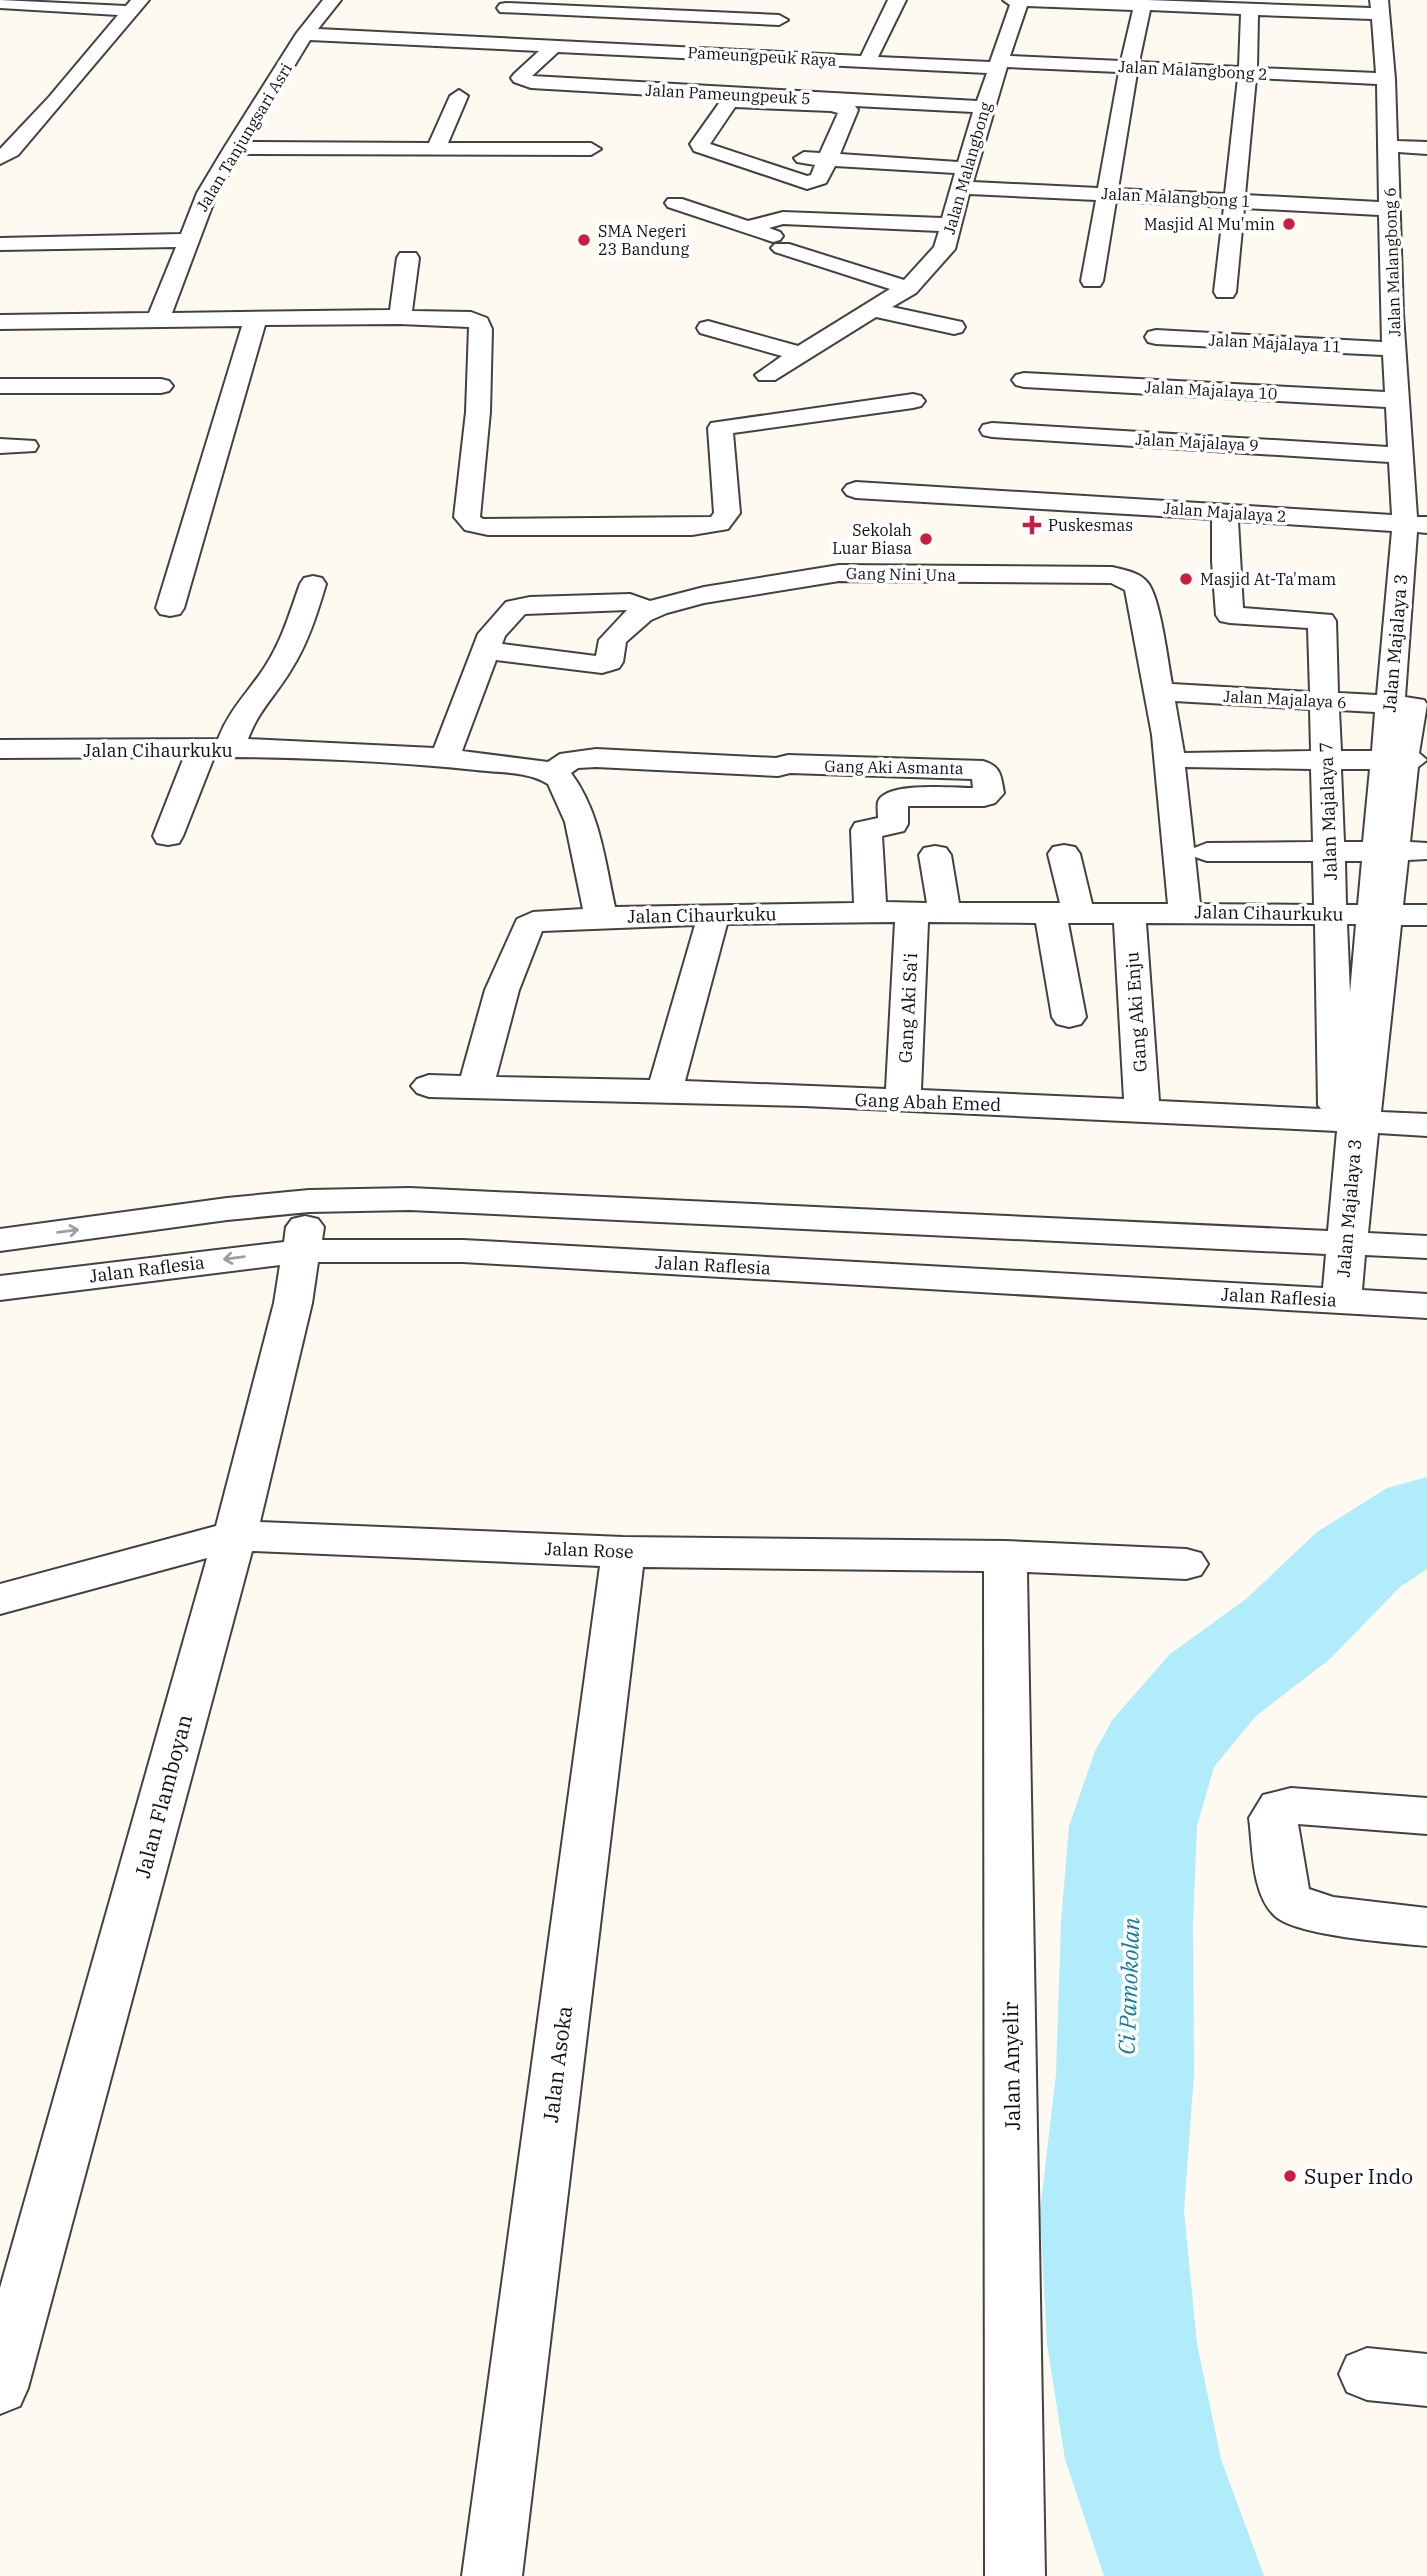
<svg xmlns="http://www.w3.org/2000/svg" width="1427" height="2576" font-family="'IBM Plex Serif',serif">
  <rect width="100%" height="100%" fill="#fffaf1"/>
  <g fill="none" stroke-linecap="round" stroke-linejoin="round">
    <path fill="#b1ecfa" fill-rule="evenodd" d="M1427,1477v92l-28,19 -69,71 -74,57 -42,51 -17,59 -4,96 1,152 -10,137 13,133 24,115 43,117h-160l-39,-117 -18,-115 -7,-133 16,-137 5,-152 8,-96 26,-75 18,-32 57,-65 76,-55 71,-67 70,-44z"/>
    <defs>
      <g id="minor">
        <path d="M0,0l126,6 5,-6h18l-131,155 -18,9v-15l49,-52 69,-82 -118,-7z"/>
        <path d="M323,0h18l-23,29 543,27 27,-56h18l-28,57 112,5 20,-57 -7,-5h144l224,8 -1,-8h18l7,79 2,62 30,1v12l-29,-2 5,162 14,203h10v16l-10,-1 -12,165 19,3 3,4 -8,49 8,7 -9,7 -8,75 17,1v16l-19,1 -5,45h24v20h-26l-20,187 46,2v22l-49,-3 -10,100 59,3v22l-62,-3 -3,35 65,4v24l-964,-56h-145l-6,41 -52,219 363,15 382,4 181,8 15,4 7,11 -7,11 -15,4 -159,-7 18,1004h-60l-1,-1005 -341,-4 -121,1009h-60l138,-1010 -348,-15 -224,837 -8,18 -20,8v-126l207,-730 -207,56v-30l216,-58 58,-223 6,-38 -280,35v-24l284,-34 2,-15 6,-8 13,-3 13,3 6,8 -2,13h141l860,48 3,-34 -916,-44 -101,2 -82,8 -227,31v-22l227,-31 82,-8 101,-2 918,43 9,-100 -533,-25 -375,-9 -12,-4 -6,-7 6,-7 12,-4 32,1 24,-86 32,-71 16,-7 50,-3 -18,-87 -17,-38c-20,-13 -48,-11 -72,-14 -87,-9 -176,-13 -262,-13l-31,79 -4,7 -11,2 -11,-2 -4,-7 31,-79 -184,1v-18l218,-1c12,-31 31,-47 48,-74 16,-25 24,-53 34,-81l4,-6 9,-2 9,2 4,6c-9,30 -18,59 -35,86 -15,25 -33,41 -43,69l186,9 44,-114 28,-32 24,-5 100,-3 20,7 54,-14 135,-22 273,2c12,3 27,5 35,15 13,13 21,81 25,102l138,8 -2,-64 -78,-5 -10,-2 -4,-6 -4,-54v-42l-356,-21 -9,-3 -4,-5 4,-5 9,-3 536,33 -3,-53 -397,-25 -9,-2 -3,-5 3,-5 9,-2 396,24 -2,-40 -362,-20 -8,-2 -4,-5 4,-5 8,-2 361,19 -2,-37 -227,-11 -8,-2 -3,-5 3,-5 8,-2 226,12 -3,-127 -135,-7 -8,84 -3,5h-16l-3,-5 10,-85 -108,-6 -13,80 -3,5h-16l-3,-5 15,-81 -127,-6 -14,55 -39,44 -24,14 70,15 3,5 -3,5 -8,2 -78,-17 -101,63h-16l-4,-5 27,-19 -82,-23 -3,-5 3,-5 8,-2 90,25 92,-57 -115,-37 -4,-4 4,-4h14l115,36 30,-33 5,-16 -156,-7 -14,4 11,4 3,4 -3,4 -7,2 -105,-35 -3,-4 3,-4h14l66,22 35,-9 159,6 13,-45 -120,-7 -9,17 -19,6 -113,-38 -4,-7 32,-45 -191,-11 -17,-6 -3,-4 3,-4 25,-23 -229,-11 -62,102 181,1 21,-47 9,-6 9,6 -20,47h143l10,6 -10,6 -350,-1 -24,39 -45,120 218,-3 7,-52 3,-5h16l3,5 -7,53 59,1 16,6 5,11 -2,83 -10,105 3,2 228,-2 3,-4 -6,-85 3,-5 202,-29 8,2 4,5 -4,5 -8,2 -180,25 7,80 -12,16 -36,6h-204l-23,-5 -11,-13 12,-105 3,-85 -69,-3 -135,1 -81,283 -4,6 -10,2 -10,-2 -4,-6 86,-282 -242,3v-14l149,-2 27,-66 -176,3v-12l181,-4 16,-41 27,-45 72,-114zM1027,6l106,4 -12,51 -111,-5zM1150,10l91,4 -2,53 -100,-5zM1258,15l114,4 4,54 -119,-5zM558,52l429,21 -10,28 -445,-25zM1007,67l112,5 -21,116 -125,-6zM1137,73l101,5 -13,116 -107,-5zM1256,78l121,6 2,118 -134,-7zM855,106l118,6 -15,50 -118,-8 18,-44zM735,107l96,4 7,2 -18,40 -16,-1 -10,6 3,4 18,3 -4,10 -4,1 -97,-32zM1238,521l154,10 -15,164 -39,-2 -2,-72 -4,-6 -89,-7zM839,581l272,2 14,7 27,145 16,169h-76l-12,-50 -5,-7 -11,-2 -11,2 -5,7 12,49h-101l-8,-48 -5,-7 -11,-2 -11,2 -5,7 8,48 -41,-1 -4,-66 22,-5 4,-7v-18h76l11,-3 9,-10c-3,-17 -3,-27 -21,-32l-195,-6 -12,3 -180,-9 -36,5 -12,8 -86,-11 34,-91 106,13 17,-5 4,-6 3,-20 25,-22 16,-7 37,-10zM627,610l-28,30 -3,16 -94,-12 3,-8 20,-22zM1175,701l135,8 1,42 -127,2zM1339,710l36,2 -3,39h-31zM596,767l182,9 12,-3 182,6 1,9c-19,0 -88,-7 -95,14 -1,4 0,11 0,16l-23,5 -4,7 3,73 -239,4c-10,-46 -15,-95 -44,-134l7,-5zM1185,767l126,2 2,73 -106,1 -13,5zM1341,769h29l-7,73h-19zM1195,857l12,4h106l1,44 -114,-1zM1345,861h17l-4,44h-12zM895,922l-9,167 -201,-8 42,-157zM928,922l108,1 16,94 5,7 12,3 12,-3 5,-7 -18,-94h46l10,176 -203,-9zM1146,923l169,1 3,181 3,4 -162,-8zM1347,924h9l-6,69zM695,925l-45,155 -154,-3 23,-87 23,-59z"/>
        <path d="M506,3l273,12 9,5 -9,5 -279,-13 -3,-4 3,-4z"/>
        <path d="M0,379h161l8,2 4,5 -4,5 -8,2h-161z"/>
        <path d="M0,439l35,2 3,5 -3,5 -35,2z"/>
        <path d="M1291,1788l136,10v36l-129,-10 11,65 24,8 94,11v38c-31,-3 -131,-10 -152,-30 -24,-22 -22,-69 -26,-98l14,-23z"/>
        <path d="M1367,2348l60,6v52l-60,-6 -20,-8 -8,-18 8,-18z"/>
      </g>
    </defs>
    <use href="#minor" stroke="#424242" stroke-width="4"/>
    <use href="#minor" fill="#fff" fill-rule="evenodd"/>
  </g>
  <defs><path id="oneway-shaft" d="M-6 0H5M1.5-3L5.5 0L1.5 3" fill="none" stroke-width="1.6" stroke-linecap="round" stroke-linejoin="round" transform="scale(1.75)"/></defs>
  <g stroke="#9f9f9f">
    <use href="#oneway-shaft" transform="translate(68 1231) rotate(-8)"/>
    <use href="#oneway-shaft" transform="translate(234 1258) rotate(173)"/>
  </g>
  <g fill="#c91d44" stroke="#fff" stroke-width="2.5">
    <circle cx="1289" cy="224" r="7"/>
    <circle cx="584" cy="240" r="7"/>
    <path d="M1028.5 514.5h7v7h7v7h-7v7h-7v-7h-7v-7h7z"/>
    <circle cx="926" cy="539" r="7"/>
    <circle cx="1186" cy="579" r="7"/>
    <circle cx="1290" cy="2176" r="7"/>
  </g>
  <g text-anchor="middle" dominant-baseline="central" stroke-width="7" stroke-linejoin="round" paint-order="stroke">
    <g font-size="16" fill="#0f0f0f" stroke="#fff">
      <text transform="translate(762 56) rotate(3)">Pameungpeuk Raya</text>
      <text transform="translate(1193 70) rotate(3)">Jalan Malangbong 2</text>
      <text transform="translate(728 94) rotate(3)">Jalan Pameungpeuk 5</text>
      <text transform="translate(244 137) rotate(-59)">Jalan Tanjungsari Asri</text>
      <text transform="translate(967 168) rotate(-74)">Jalan Malangbong</text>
      <text transform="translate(1176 197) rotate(3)">Jalan Malangbong 1</text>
      <text transform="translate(1392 262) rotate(-92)">Jalan Malangbong 6</text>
      <text transform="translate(1275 343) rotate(3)">Jalan Majalaya 11</text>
      <text transform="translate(1211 390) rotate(3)">Jalan Majalaya 10</text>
      <text transform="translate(1197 442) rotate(3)">Jalan Majalaya 9</text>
      <text transform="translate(1225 512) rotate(4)">Jalan Majalaya 2</text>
      <text transform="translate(901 574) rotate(1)">Gang Nini Una</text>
      <text transform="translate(1285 699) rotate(3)">Jalan Majalaya 6</text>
      <text transform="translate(894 767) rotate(1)">Gang Aki Asmanta</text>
    </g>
    <g font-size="16" fill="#0f0f0f" stroke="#fff" text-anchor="start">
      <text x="1275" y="224" text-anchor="end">Masjid Al Mu'min</text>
      <text x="598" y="231">SMA Negeri<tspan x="598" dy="18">23 Bandung</tspan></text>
      <text x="1048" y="525">Puskesmas</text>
      <text x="912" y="530" text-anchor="end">Sekolah<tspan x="912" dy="18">Luar Biasa</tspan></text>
      <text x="1200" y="579">Masjid At-Ta'mam</text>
    </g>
    <g font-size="18" fill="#0f0f0f" stroke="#fff">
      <text transform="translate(1395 643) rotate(-85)">Jalan Majalaya 3</text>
      <text x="158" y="750">Jalan Cihaurkuku</text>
      <text transform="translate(1328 811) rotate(-92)">Jalan Majalaya 7</text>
      <text transform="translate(1269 913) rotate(1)">Jalan Cihaurkuku</text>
      <text transform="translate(702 915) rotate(-1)">Jalan Cihaurkuku</text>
      <text transform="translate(908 1008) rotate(-87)">Gang Aki Sa'i</text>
      <text transform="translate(1136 1012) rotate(-94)">Gang Aki Enju</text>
      <text transform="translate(928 1102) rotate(2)">Gang Abah Emed</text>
      <text transform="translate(1349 1208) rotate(-85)">Jalan Majalaya 3</text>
      <text transform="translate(713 1265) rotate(3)">Jalan Raflesia</text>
      <text transform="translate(147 1269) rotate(-7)">Jalan Raflesia</text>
      <text transform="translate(1279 1297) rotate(3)">Jalan Raflesia</text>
      <text transform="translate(589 1550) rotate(2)">Jalan Rose</text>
    </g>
    <g font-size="21" fill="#0f0f0f" stroke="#fff">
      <text transform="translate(163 1796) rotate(-75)">Jalan Flamboyan</text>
      <text transform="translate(557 2064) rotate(-83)">Jalan Asoka</text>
      <text transform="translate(1011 2066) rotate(-91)">Jalan Anyelir</text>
    </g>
    <g font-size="21" fill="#0f0f0f" stroke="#fff" text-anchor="start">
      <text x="1304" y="2176">Super Indo</text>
    </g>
    <g font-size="23" font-style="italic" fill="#0f7ca2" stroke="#fff">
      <text transform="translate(1128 1986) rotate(-88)">Ci Pamokolan</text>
    </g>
  </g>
</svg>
